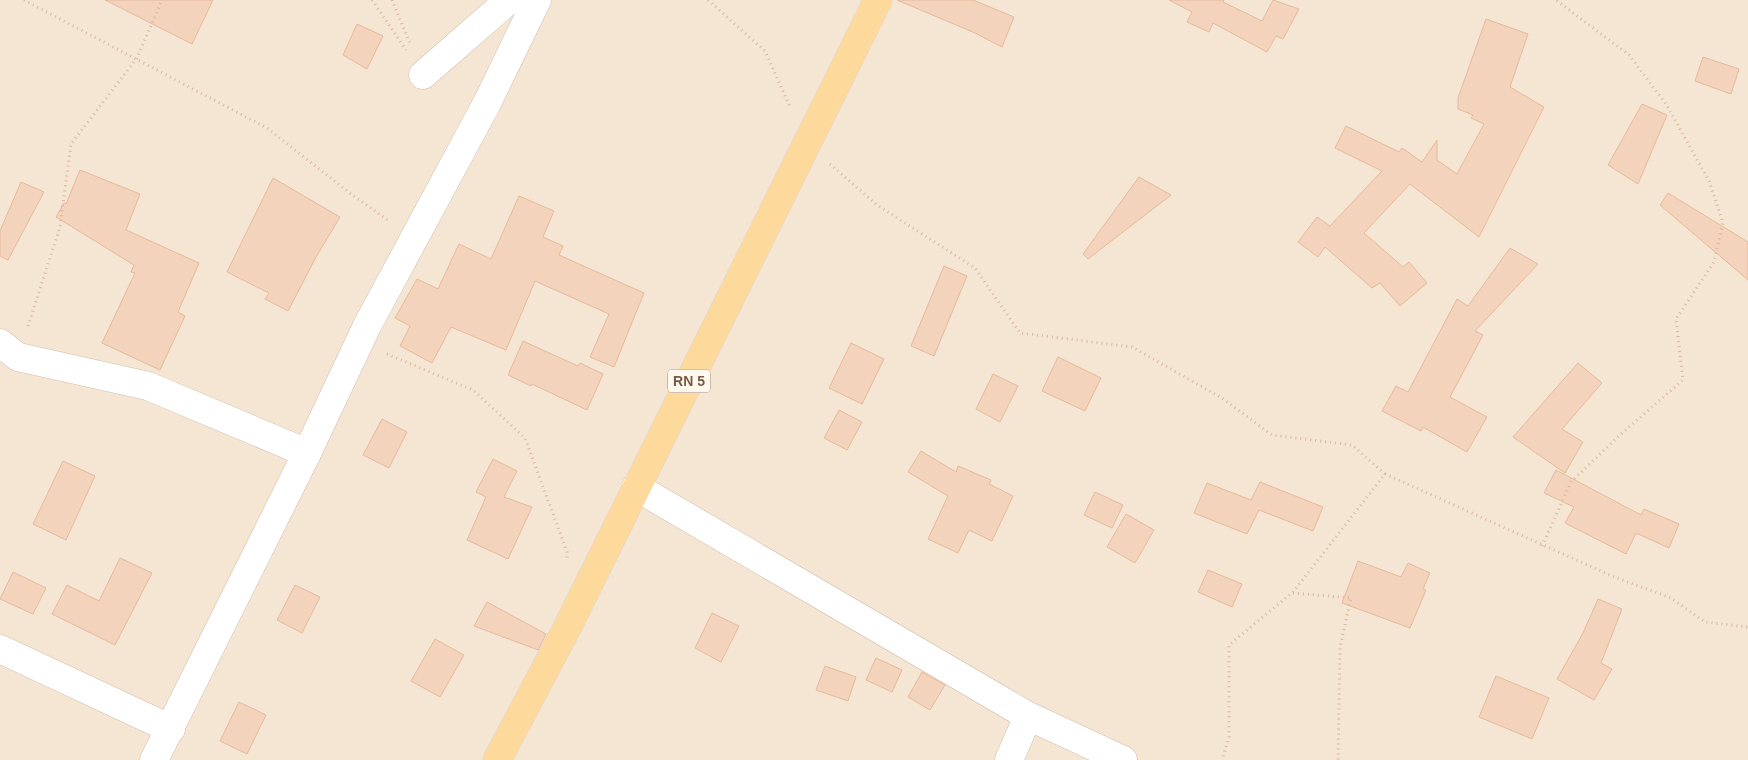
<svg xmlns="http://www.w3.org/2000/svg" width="1748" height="760" font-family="Arial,sans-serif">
  <rect width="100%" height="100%" fill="#fdf4e5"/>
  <rect fill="#f5e6d3" x="0" y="0" width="1748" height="760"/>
  <g fill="#f3d3bc" stroke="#e6b99c">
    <path d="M105,0h108l-21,44z"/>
    <path d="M897,0h76l41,17 -12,30 -27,-14z"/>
    <path d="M1169,0h55l-1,2 39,19 11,-21 26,9 -16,30 -7,-3 -9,16 -54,-29 -4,9 -22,-10 5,-10z"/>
    <path d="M1486,19l42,15 -18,53 34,20 -65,130 -69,-53 -46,49 39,34 6,-5 18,21 -27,23 -20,-23 -8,5 -47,-41 -7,10 -20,-15 19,-25 13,9 52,-55 -47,-23 11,-22 53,26 3,-4 20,14 15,-22v20l20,14 27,-50 -13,-6 2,-3 -15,-6v-11z"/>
    <path d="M357,24l26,12 -16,33 -24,-14z"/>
    <path d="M1703,57l36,12 -8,25 -36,-13z"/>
    <path d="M1642,104l25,11 -29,69 -30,-19z"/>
    <path d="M80,170l60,24 -14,36 73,33 -21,49 7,4 -25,54 -58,-27 33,-70 -4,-1 3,-7 -78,-48 8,-14 2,1z"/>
    <path d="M1139,177l32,18 -83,64 -5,-5z"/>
    <path d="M273,178l67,39 -24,40 -28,54 -23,-12 4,-6 -42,-21z"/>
    <path d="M21,182l23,10 -36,68 -8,-4v-25z"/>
    <path d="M1668,193l80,49v38l-88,-75z"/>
    <path d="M519,196l35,15 -11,26 20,9 -4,9 85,38 -30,74 -24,-10 19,-43 -74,-33 -29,69 -55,-23 -19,36 -32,-17 10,-20 -15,-8 22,-39 21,10 21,-45 32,15z"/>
    <path d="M1510,248l28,16 -63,67 8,4 -33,62 37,20 -20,35 -44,-25 -2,4 -39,-20 14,-25 12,6 49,-93 11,7z"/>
    <path d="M944,266l23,10 -33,80 -23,-10z"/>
    <path d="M523,341l55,25 2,-3 23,11 -16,36 -55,-26 -1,2 -23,-11z"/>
    <path d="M851,343l33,16 -22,45 -33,-16z"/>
    <path d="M1058,357l43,21 -16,33 -43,-20z"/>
    <path d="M1578,363l24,20 -40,46 21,13 -18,31 -52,-36z"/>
    <path d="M993,374l25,12 -18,36 -24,-13z"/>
    <path d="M839,410l23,12 -15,28 -23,-12z"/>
    <path d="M382,419l25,13 -18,36 -26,-13z"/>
    <path d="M921,451l35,21 2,-6 33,14 -2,4 24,12 -21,45 -23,-11 -11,23 -30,-14 20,-43 -40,-24z"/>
    <path d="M493,459l24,12 -13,26 28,10 -24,52 -41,-19 19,-43 -10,-5z"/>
    <path d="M63,461l32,15 -29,64 -33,-16z"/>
    <path d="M1556,470l85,45 3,-6 35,15 -10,24 -33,-15 -10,21 -61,-31 9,-16 -30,-14z"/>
    <path d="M1260,482l63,25 -10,24 -54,-21 -12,24 -53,-21 13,-30 44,17z"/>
    <path d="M1095,492l28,13 -11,23 -28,-13z"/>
    <path d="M1126,514l28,16 -19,33 -28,-16z"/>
    <path d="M120,558l32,15 -37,72 -63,-31 15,-29 32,16z"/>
    <path d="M1358,561l43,16 7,-14 22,10 -7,16 3,1 -16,38 -68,-25z"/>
    <path d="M1208,570l34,14 -10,23 -34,-15z"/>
    <path d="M13,572l33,16 -13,26 -33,-15z"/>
    <path d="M295,585l25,12 -18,36 -25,-13z"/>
    <path d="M1598,599l24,10 -21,54 11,6 -18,31 -37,-21 26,-46z"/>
    <path d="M487,602l59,32 -8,16 -64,-24z"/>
    <path d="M712,613l27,13 -18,36 -26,-14z"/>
    <path d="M435,639l29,16 -24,42 -29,-16z"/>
    <path d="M876,658l26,12 -10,22 -26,-12z"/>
    <path d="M825,666l31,11 -8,24 -32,-11z"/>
    <path d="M922,672l23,13 -15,25 -22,-13z"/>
    <path d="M1496,676l53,22 -17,41 -53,-22z"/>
    <path d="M239,702l27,13 -19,39 -27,-13z"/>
  </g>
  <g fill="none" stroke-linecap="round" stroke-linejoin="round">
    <defs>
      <g id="minor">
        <path d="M423,75l86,-75"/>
        <path d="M0,343l18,14 130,29 159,67"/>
        <path d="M636,487l392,229 95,44"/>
        <path d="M0,649l171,80"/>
        <path d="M154,760l153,-307 60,-127 120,-223 50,-103"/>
        <path d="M1009,760l19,-44"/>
      </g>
      <path id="primary" d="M497,760l70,-132 311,-628"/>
    </defs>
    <use href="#minor" stroke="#d1bead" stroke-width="29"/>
    <use href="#primary" stroke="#dcd4d0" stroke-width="29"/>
    <g stroke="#d8b69f" stroke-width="3" stroke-dasharray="1 4" stroke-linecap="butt">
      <path d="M24,0l243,128 84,66 38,27"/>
      <path d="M372,0l34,50"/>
      <path d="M392,0l19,46"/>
      <path d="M708,0l57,51 25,56"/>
      <path d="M830,164l47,41 98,63 45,65 112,14 90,51 50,37 80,10 33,29 -92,118 -64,53v92l-7,23"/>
      <path d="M28,326l32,-99 11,-83 66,-86 25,-58"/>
      <path d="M387,354l86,36 52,48 42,114v6"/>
      <path d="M1385,474l227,102 59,22 34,24 43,5"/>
      <path d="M1542,546l29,-64 49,-47 63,-55 -7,-61 38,-57 9,-39 -14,-42 -43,-77 -37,-49 -73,-55"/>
      <path d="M1293,593l58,5 -11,49 -2,113"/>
    </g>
    <use href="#minor" stroke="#fff" stroke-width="28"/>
    <use href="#primary" stroke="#fdda9c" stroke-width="28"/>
  </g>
  <g text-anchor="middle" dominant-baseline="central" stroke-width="4" stroke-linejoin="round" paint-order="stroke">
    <rect fill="#fff8ec" stroke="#a0897a" stroke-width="1" x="668" y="369.5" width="42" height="23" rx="4"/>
    <g font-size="14" font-weight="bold" fill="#775a49">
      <text x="689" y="381">RN 5</text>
    </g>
  </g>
</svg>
